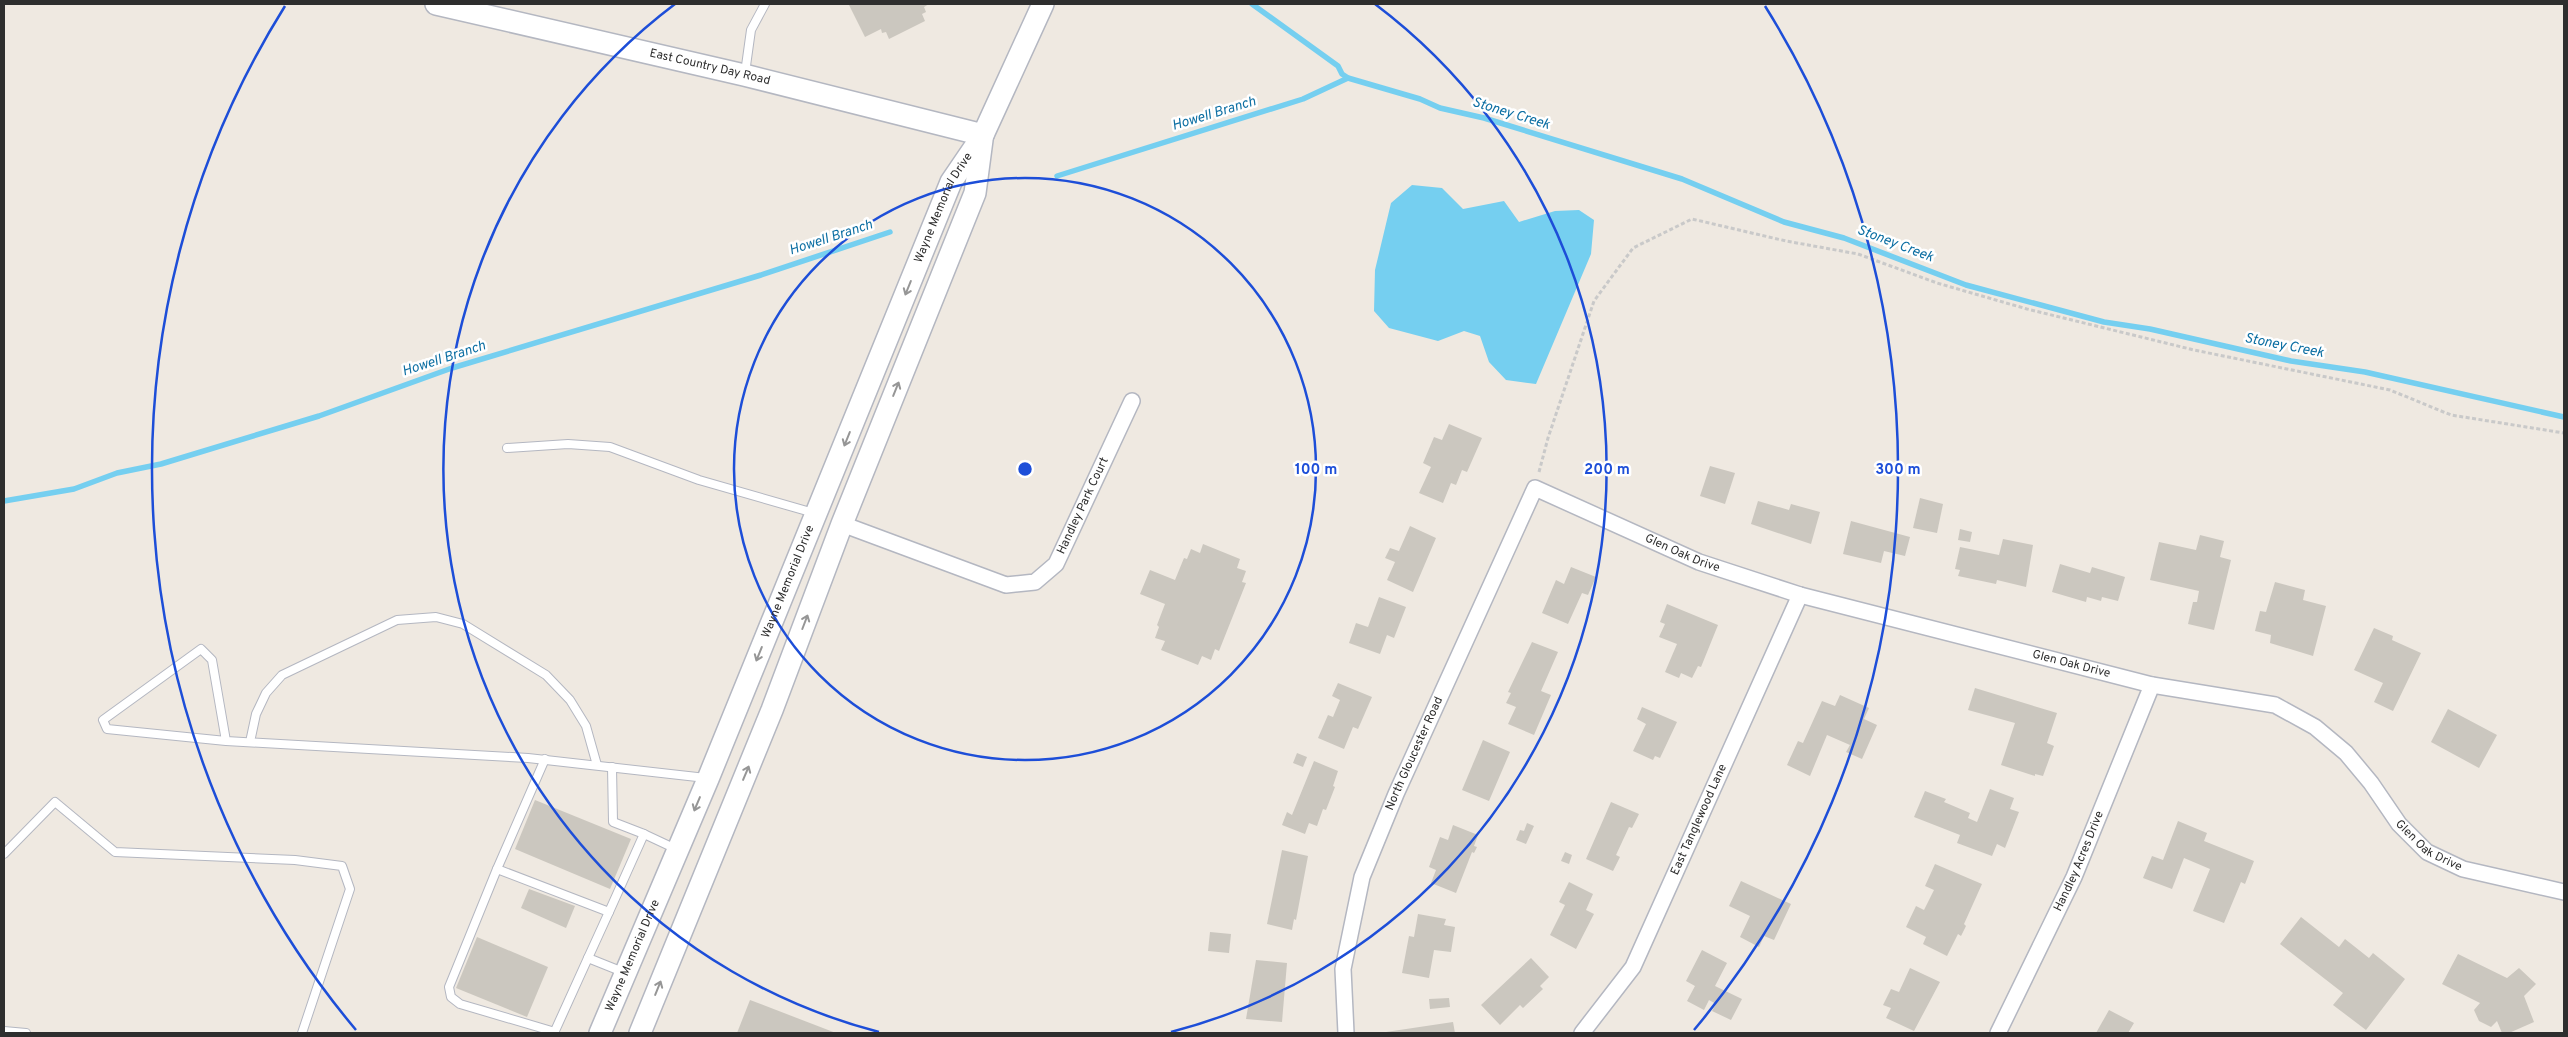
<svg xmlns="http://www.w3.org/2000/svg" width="2568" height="1037" font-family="Overpass,sans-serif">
  <rect width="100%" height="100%" fill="#efe9e1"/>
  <path fill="#75cff0" d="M1412,185l30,3 21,21 41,-8 15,21 36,-11 24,-1 15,10 -3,34 -55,130 -30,-4 -17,-18 -9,-26 -16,-5 -26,10 -49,-13 -15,-17 1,-41 16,-67z"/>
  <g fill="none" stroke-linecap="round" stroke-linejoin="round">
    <g stroke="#75cff0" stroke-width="5.5">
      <path d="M1252,4l86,62 4,8 6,4 72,21 20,9 44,10 198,61 102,43 60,16 122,47 138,37 46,7 141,32 74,11 199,45"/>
      <path d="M1057,176l246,-77 45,-21"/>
      <path d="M4,501l70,-12 43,-16 44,-9 158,-48 133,-48 309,-93 129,-43"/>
    </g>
  </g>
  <g fill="#cbc7bf">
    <path d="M852,4h77l-5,3 2,5 -4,2 3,7 -36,18 -3,-7 -4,1 -1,-4 -16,8 -16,-32z"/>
    <path d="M1449,424l33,14 -15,34 -5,-2 -6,15 -5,-2 -8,20 -24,-10 12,-26 -8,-4 11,-26 8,3z"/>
    <path d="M1710,466l25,7 -10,31 -25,-8z"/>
    <path d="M1920,498l23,6 -6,29 -24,-5z"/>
    <path d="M1758,501l31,9 2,-6 29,8 -9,32 -60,-20z"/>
    <path d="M1851,521l59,16 -5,19 -21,-5 -3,12 -38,-9z"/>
    <path d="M1410,526l26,12 -23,54 -26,-12 8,-18 -10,-4 5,-10 9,3z"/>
    <path d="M1960,529l12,3 -2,10 -12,-2z"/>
    <path d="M2200,535l24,6 -4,16 11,3 -17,70 -26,-6 5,-22h4l2,-11 -49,-11 9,-38 37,8z"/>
    <path d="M2003,539l30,6 -7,42 -29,-7 -1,4 -38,-8 2,-6 -5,-1 5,-22 39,8z"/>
    <path d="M1203,544l37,15 -3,9 9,3 -4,11 4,1 -27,68 -4,-2 -4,11 -9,-4 -4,9 -37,-15 4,-9 -10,-3 4,-11 -2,-2 8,-21 -25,-10 10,-24 25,10 9,-22 3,1 4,-10 9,4z"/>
    <path d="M2060,564l30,9 2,-6 33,10 -7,24 -16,-4 -1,4 -14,-4 -1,5 -34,-10z"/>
    <path d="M1571,567l25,10 -8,18 -6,-2 -14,31 -26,-11 14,-33 8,4z"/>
    <path d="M2275,582l30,8 -2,10 23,6 -13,50 -43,-13 1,-8 -16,-4 5,-20 6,1z"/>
    <path d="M1379,597l27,10 -12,31 -7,-3 -7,19 -31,-11 7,-20 12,4z"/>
    <path d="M1667,604l51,21 -17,42 -3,-1 -6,12 -11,-5 -2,5 -14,-6 12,-28 -18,-7 6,-13 -5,-2z"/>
    <path d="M2374,628l19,8 -1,4 29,13 -28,58 -19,-9 9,-19 -29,-13z"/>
    <path d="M1532,642l26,10 -17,39 10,4 -17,40 -26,-11 8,-17 -10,-4 5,-10 -3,-1z"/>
    <path d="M1338,683l34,14 -14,32 -5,-2 -9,22 -26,-11 10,-23 5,2 7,-17 -8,-4z"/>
    <path d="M1975,688l82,25 -10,30 7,3 -11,30 -8,-2v2l-34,-11 14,-42 -47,-13z"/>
    <path d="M1840,695l29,13 -5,11 13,6 -15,34 -16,-7 4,-7 -23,-10 -17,41 -23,-11 11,-24 5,2 19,-42 13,5z"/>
    <path d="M1642,707l35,15 -17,36 -5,-2 -2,4 -20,-9 13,-27 -9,-5z"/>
    <path d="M2448,709l49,26 -18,33 -48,-26z"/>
    <path d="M1483,740l27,12 -21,49 -27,-11z"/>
    <path d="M1297,753l10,4 -4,10 -10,-4z"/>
    <path d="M1314,761l24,10 -5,15 2,1 -9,23 -3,-1 -6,17 -8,-3 -4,11 -23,-9 5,-13 5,3z"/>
    <path d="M1990,789l24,9 -4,11 9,3 -14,36 -8,-4 -5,12 -35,-13 3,-8 -46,-18 11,-26 21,8 -2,3 26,11 -2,5 9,4z"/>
    <path d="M535,800l96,39 -21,50 -95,-40z"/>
    <path d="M1611,802l28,12 -7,14 -3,-1 -13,28 4,2 -7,14 -27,-12z"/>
    <path d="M2178,821l29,12 -3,8 50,20 -9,23 -4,-2 -17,41 -31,-12 17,-42 -26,-11 -12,31 -29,-11 9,-22 11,4z"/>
    <path d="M1527,823l7,3 -8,18 -10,-4 4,-10 4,1z"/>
    <path d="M1453,825l25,10 -4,11 3,1 -3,6 -2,-1 -16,41 -25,-10 5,-13 -7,-3 11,-30 8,3z"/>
    <path d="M1282,850l26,6 -12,64 -2,-1 -2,11 -25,-6z"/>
    <path d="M1565,852l7,3 -3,9 -8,-3z"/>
    <path d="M1935,864l47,20 -18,40 2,2 -5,10 -3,-2 -11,22 -24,-12 3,-7 -20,-10 10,-21 8,4 10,-20 -9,-4z"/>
    <path d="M1741,881l50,23 -17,36 -10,-4 -5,11 -19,-10 10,-21 -21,-10z"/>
    <path d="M1569,882l24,12 -7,16 8,4 -18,35 -26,-14 15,-30 -6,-3z"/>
    <path d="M529,889l46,17 -9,22 -45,-20z"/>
    <path d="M1418,914l28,5 -2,6 11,2 -4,25 -17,-2 -5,28 -27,-5 7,-37 5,1z"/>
    <path d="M2301,917l38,30 6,-8 24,19 4,-5 32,26 -39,51 -33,-25 10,-12 -63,-49z"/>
    <path d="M1210,932l21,2 -2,19 -21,-2z"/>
    <path d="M477,937l71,30 -21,50 -71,-29z"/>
    <path d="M1702,950l25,13 -12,23 27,13 -11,21 -19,-9 4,-7 -7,-4 -5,10 -17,-9 8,-15 -9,-5z"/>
    <path d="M2458,954l49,24 12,-10 17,16 -12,12 10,26 -25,11h-7l-5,-12 -6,6 -12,-6 -5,-11 6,-7 -38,-19z"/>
    <path d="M1531,958l18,19 -9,9 3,3 -20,19 -3,-3 -20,20 -19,-20z"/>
    <path d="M1256,960l31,3 -5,59 -36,-3z"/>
    <path d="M1910,968l30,14 -26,49 -28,-13 5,-10 -8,-3 8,-16 8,3z"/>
    <path d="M1449,998l1,9 -20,2 -1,-10z"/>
    <path d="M750,1000l86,33h-99z"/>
    <path d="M2109,1010l25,13 -6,10h-32z"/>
    <path d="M1453,1022l2,11h-69v-1z"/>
  </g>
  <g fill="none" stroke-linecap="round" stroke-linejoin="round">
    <defs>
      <g id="lane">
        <path d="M745,73l6,-43 14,-26"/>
        <path d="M507,448l61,-4 42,3 89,33 115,33"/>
        <path d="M226,741l-14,-81 -11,-11 -98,71 4,9 119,12 302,17 178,20"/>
        <path d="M250,742l6,-28 10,-21 16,-18 115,-55 39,-3 27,7 83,51 24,25 16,26 11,39"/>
        <path d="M545,759l-48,110 112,43 -21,46"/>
        <path d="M644,834l32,15"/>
        <path d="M4,854l51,-52 60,50 180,8 47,6 8,23 -48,144"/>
        <path d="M497,869l-48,118 2,10 9,7 95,28"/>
        <path d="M609,912l35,-78 -31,-12 -1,-55"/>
        <path d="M4,1031l22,2"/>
        <path d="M554,1033l34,-75 35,14"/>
      </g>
      <g id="street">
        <path id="s1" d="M842,524l164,61 29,-3 21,-18 76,-163"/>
        <path id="s2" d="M1346,1033l-3,-64 19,-92 34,-83 139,-306 164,74 101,33 352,90 123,20 40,22 31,26 25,30 28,41 28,28 36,17 101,23"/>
        <path id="s3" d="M1582,1033l51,-66 167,-372"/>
        <path id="s4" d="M1998,1033l76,-156 78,-192"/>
      </g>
      <g id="secondary">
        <path id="s5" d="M436,4l308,71 239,60"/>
        <path id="s6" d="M600,1033l108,-254 243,-597 32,-47 60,-131"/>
        <path d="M640,1033l132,-323 70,-186 133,-331 7,-53"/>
      </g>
    </defs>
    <use href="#lane" stroke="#b4b7c1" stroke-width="10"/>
    <use href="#street" stroke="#b4b7c1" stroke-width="18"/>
    <use href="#secondary" stroke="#b4b7c1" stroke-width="24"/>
    <path stroke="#c9c9c9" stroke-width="3" stroke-dasharray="4 2.5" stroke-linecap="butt" d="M1539,472l9,-34 46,-137 39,-53 59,-29 94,22 72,13 79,29 90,26 167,41 196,40 61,25 113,18"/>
    <use href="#lane" stroke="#fff" stroke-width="8"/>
    <use href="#street" stroke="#fff" stroke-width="15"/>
    <use href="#secondary" stroke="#fff" stroke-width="21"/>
  </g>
  <defs><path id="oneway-shaft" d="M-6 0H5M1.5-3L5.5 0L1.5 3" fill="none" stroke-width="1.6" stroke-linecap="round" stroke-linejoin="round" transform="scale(1.25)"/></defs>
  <g stroke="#969696">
    <use href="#oneway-shaft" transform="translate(908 288) rotate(112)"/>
    <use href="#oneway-shaft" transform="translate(896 389) rotate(-68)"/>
    <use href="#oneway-shaft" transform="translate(847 439) rotate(112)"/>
    <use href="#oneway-shaft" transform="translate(805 622) rotate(-69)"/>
    <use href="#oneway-shaft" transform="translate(759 654) rotate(112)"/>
    <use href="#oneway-shaft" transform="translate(746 773) rotate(-67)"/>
    <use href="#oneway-shaft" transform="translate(697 804) rotate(113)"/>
    <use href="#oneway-shaft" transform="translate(658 988) rotate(-68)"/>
  </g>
  <g fill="none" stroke="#1d4ed8" stroke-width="2.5">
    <circle cx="1025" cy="469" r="291"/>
    <path d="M879 1032A582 582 0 0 1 675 4M1375 4A582 582 0 0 1 1171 1032"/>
    <path d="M356 1030A873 873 0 0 1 285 6M1765 6A873 873 0 0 1 1694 1030"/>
  </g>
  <g text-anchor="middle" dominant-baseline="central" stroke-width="5" stroke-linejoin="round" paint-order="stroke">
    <g font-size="12" fill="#2e2e2e" stroke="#fff">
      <text stroke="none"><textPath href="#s5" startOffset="281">East Country Day Road</textPath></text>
      <text stroke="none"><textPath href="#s6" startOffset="894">Wayne Memorial Drive</textPath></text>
      <text stroke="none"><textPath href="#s1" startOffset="296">Handley Park Court</textPath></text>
      <text stroke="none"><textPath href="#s2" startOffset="745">Glen Oak Drive</textPath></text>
      <text stroke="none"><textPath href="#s6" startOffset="489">Wayne Memorial Drive</textPath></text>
      <text stroke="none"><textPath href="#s2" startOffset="1150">Glen Oak Drive</textPath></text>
      <text stroke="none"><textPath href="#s2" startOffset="292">North Gloucester Road</textPath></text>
      <text stroke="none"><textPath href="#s3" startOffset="245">East Tanglewood Lane</textPath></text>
      <text stroke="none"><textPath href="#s2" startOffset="1570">Glen Oak Drive</textPath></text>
      <text stroke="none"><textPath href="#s4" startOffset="190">Handley Acres Drive</textPath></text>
      <text stroke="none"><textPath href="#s6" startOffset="84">Wayne Memorial Drive</textPath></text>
    </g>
    <g font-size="14" font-style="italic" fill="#0d6fa3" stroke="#fff">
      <text transform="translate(1214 114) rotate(-17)">Howell Branch</text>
      <text transform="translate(1511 114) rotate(17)">Stoney Creek</text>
      <text transform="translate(831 238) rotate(-18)">Howell Branch</text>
      <text transform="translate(1895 244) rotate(21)">Stoney Creek</text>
      <text transform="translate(2284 346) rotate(11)">Stoney Creek</text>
      <text transform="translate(444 359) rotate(-18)">Howell Branch</text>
    </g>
  </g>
  <circle cx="1025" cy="469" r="8" fill="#1d4ed8" stroke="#fff" stroke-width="2.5"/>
  <g font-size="15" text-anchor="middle" font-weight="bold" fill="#1d4ed8" stroke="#fff" stroke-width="5" stroke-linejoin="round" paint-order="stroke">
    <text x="1316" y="474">100 m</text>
    <text x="1607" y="474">200 m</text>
    <text x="1898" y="474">300 m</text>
  </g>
  <rect width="2568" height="1037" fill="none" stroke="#2e2e2e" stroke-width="10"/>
</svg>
